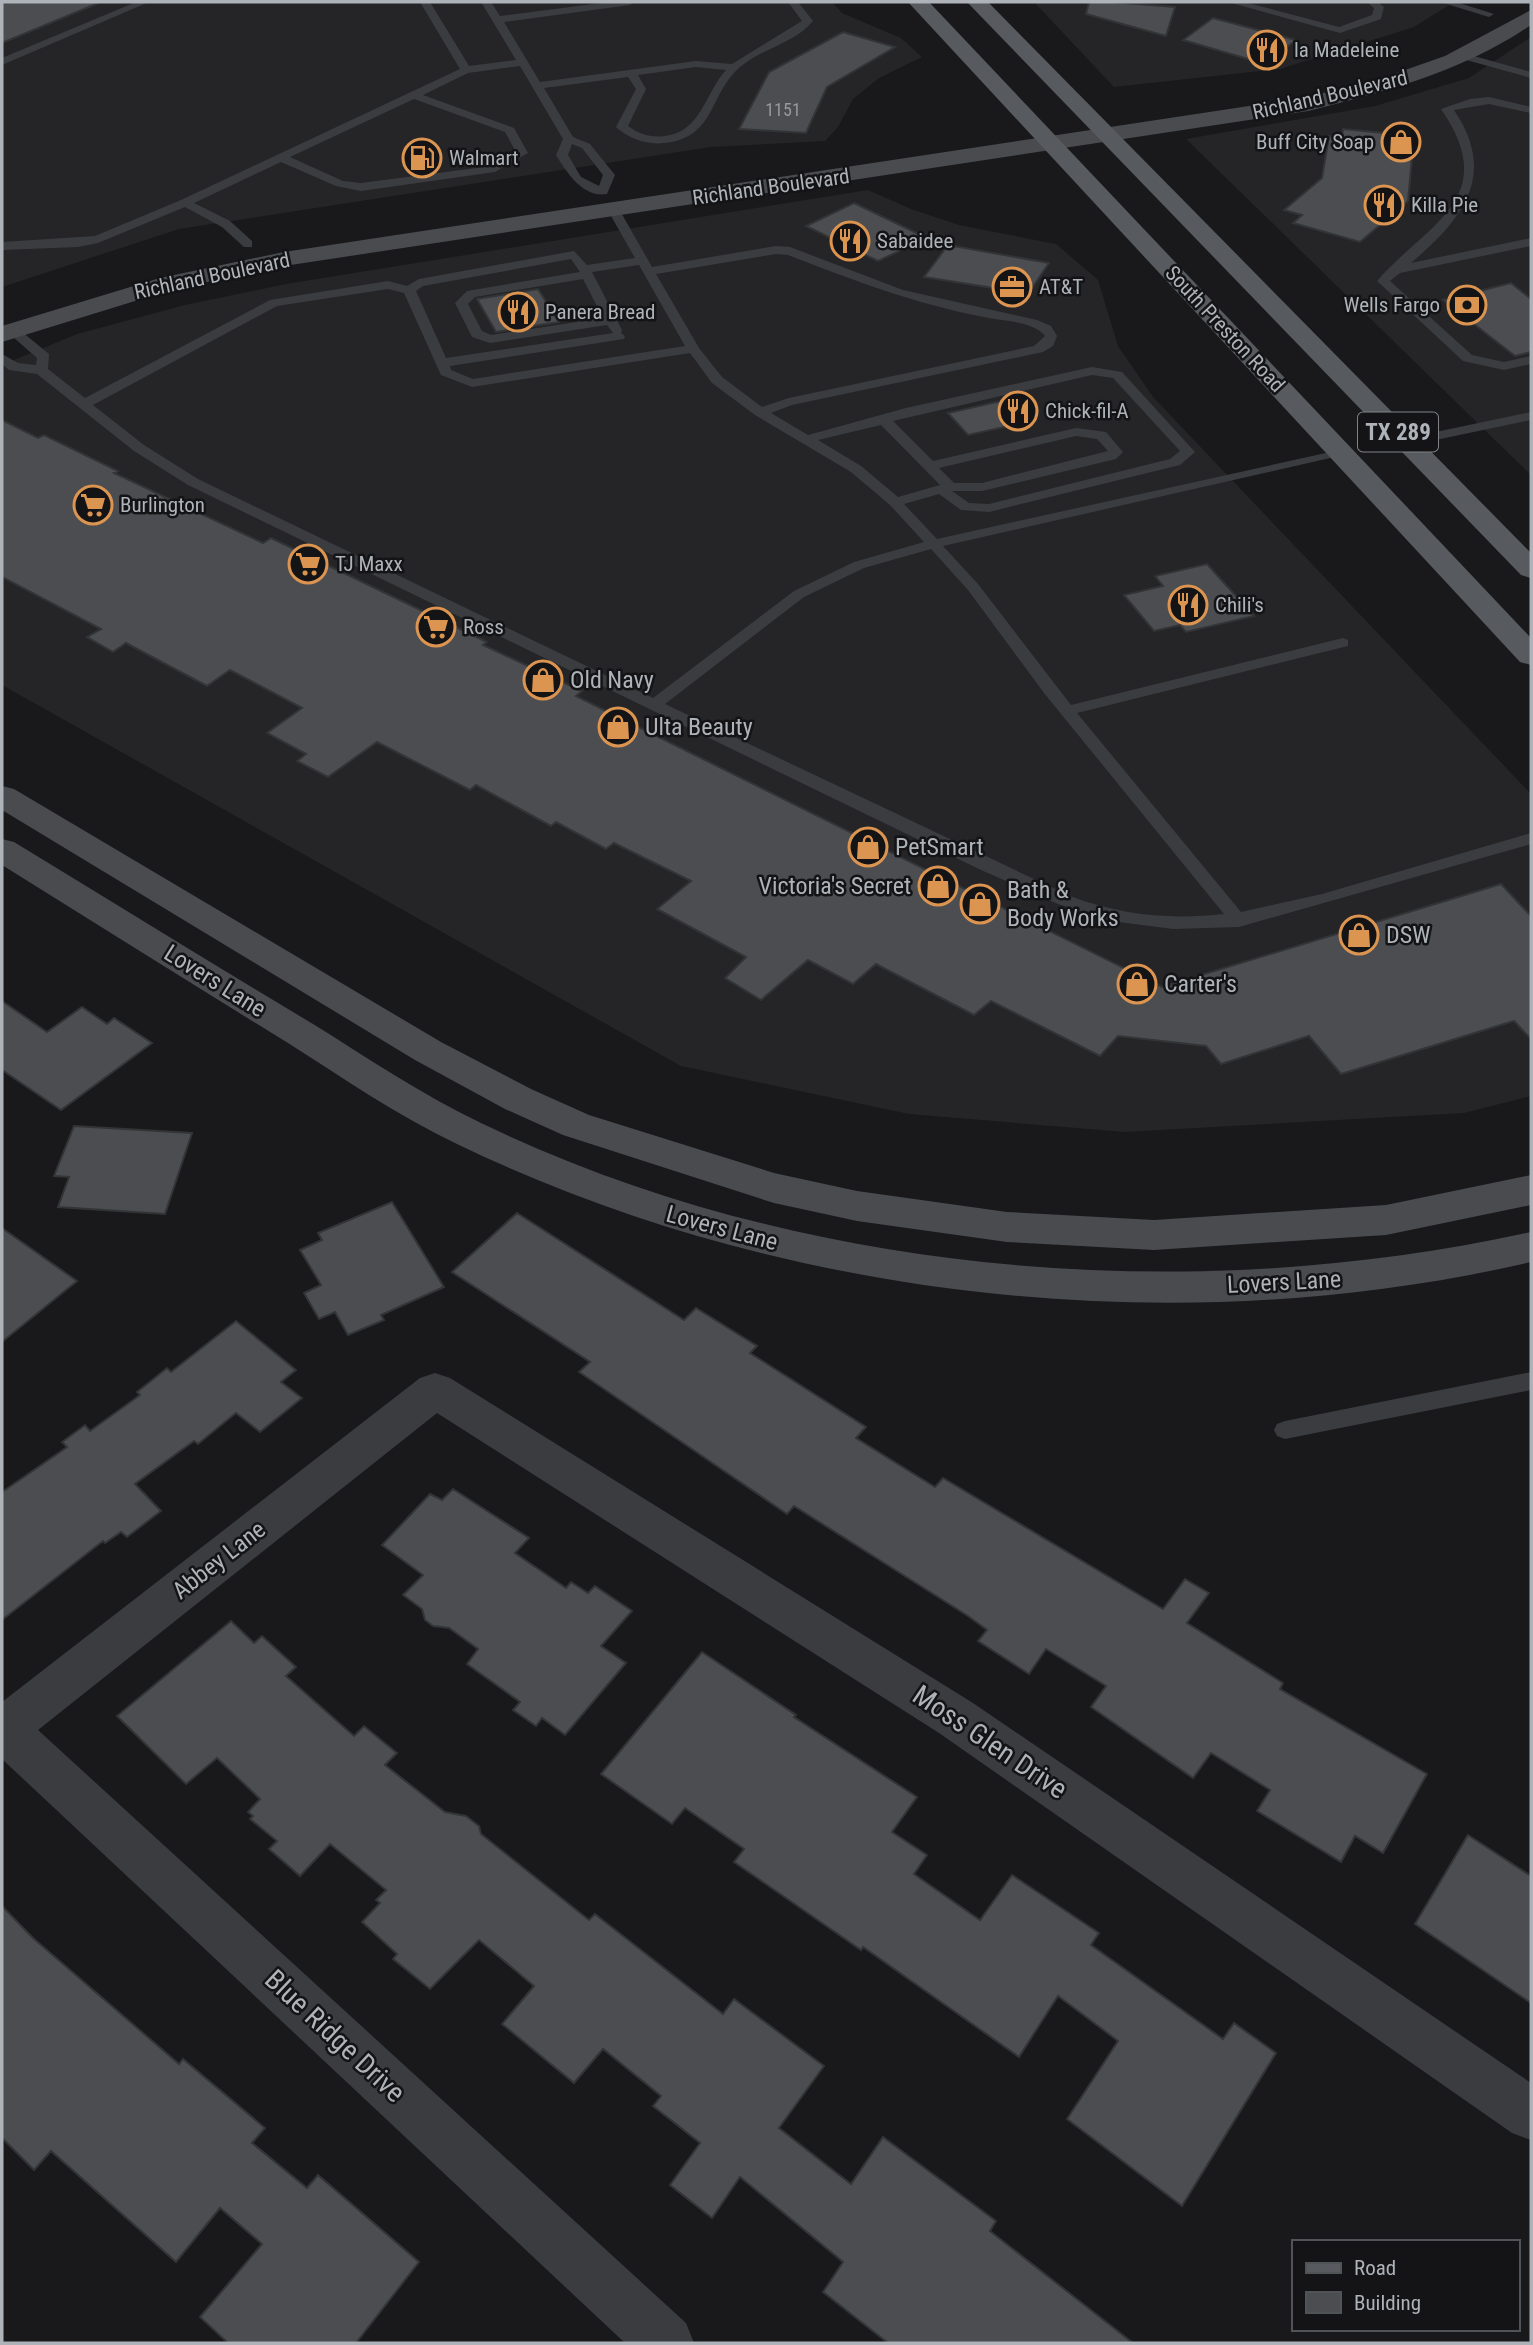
<svg xmlns="http://www.w3.org/2000/svg" width="1533" height="2345" font-family="'Roboto Condensed',sans-serif">
  <rect width="100%" height="100%" fill="#19191b"/>
  <g fill="#252528">
    <path d="M2,2h830l10,11 59,25 21,19 -43,21 -26,21 -15,28 -13,14 -114,6 -532,82 -177,58z"/>
    <path d="M1034,2h420l-40,25 -134,42 -166,18z"/>
    <path d="M1531,37v438l-345,-336 189,-33 94,-28z"/>
    <path d="M868,190l43,19 48,16 97,19 42,36 20,66 35,51 378,397v302l-67,17 -339,19 -216,-18 -228,-48 -679,-381v-320l75,-31 108,-29 101,-21z"/>
  </g>
  <g fill="#4b4d50" stroke="#333436" stroke-width="2">
    <path d="M2,2h99l-99,41z"/>
    <path d="M1089,2h24l62,5 -9,29 -80,-22z"/>
    <path d="M1213,18l83,22 -31,24 -82,-24z"/>
    <path d="M843,32l52,15 -68,40 -21,46 -67,-4 30,-57z"/>
    <path d="M1343,129l71,7 -6,65 -48,41 -67,-19 9,-8 -18,-5 38,-32 7,-42 13,1z"/>
    <path d="M854,203l73,35 -49,23 -72,-35z"/>
    <path d="M948,245l101,18 -23,34 -29,-6 2,-2 -75,-12z"/>
    <path d="M1511,283l20,16v53l-16,4 -72,-56z"/>
    <path d="M538,289l21,33 -63,10 -19,-33z"/>
    <path d="M1014,398l22,22 -68,15 -20,-22z"/>
    <path d="M2,420l36,18 6,-3 74,36 -4,2 149,70 8,-5 216,104 -4,3 99,46 -6,5 586,291 339,-103 30,32v123l-17,-18 -173,53 -32,-38 -88,28 -15,-18 -88,-10 -18,20 -109,-55 -17,14 -98,-51 -23,20 -45,-24 -47,40 -36,-22 21,-21 -89,-48 34,-28 -77,-38 -8,6 -50,-27 -5,4 -75,-41 -6,5 -93,-48 -49,35 -31,-16 9,-7 -39,-21 35,-25 -72,-38 -23,16 -81,-43 -13,9 -26,-15 14,-8 -99,-52z"/>
    <path d="M1207,564l47,52 -68,16 -6,-7 -26,6 -30,-36 39,-9 -8,-10z"/>
    <path d="M2,1001l45,31 35,-25 25,17 7,-6 38,25 -91,67 -59,-40z"/>
    <path d="M74,1126l118,7 -27,81 -107,-7 11,-30 -15,-1z"/>
    <path d="M392,1202l52,85 -63,28 3,5 -36,15 -13,-23 -16,7 -15,-26 17,-8 -21,-35 22,-10 -4,-7z"/>
    <path d="M517,1213l167,107 12,-12 61,38 -7,7 116,74 -10,11 79,49 8,-9 220,131 22,-30 24,14 -22,30 96,60 -3,6 147,85 -44,79 -28,-17 -14,26 -84,-51 13,-21 -59,-37 -18,25 -102,-71 15,-21 -60,-37 -17,25 -51,-33 9,-11 -19,-14 -174,-110 -7,8 -208,-142 11,-10 -138,-90z"/>
    <path d="M2,1228l75,53 -75,61z"/>
    <path d="M236,1321l60,49 -15,12 21,16 -42,34 -24,-19 -38,31 -4,-3 -59,43 26,27 -34,26 -6,-5 -16,11 -2,-2 -101,79v-128l65,-45 -5,-5 23,-17 5,6 50,-36 -3,-3 30,-24 4,4z"/>
    <path d="M453,1489l76,49 -14,15 51,35 5,-6 17,11 7,-7 37,25 -31,35 25,17 -61,72 -23,-17 -6,8 -23,-16 7,-8 -53,-38 11,-15 -29,-21 -16,-2 -8,-6 -3,-11 -19,-14 20,-20 -41,-30 48,-51 12,6z"/>
    <path d="M231,1621l23,22 8,-7 34,31 -10,9 68,60 10,-10 33,27 -12,12 60,47 21,4 13,10 2,8 108,86 6,-6 128,100 11,-15 90,67 -45,62 72,56 32,-47 113,84 -6,10 143,112h-245l-65,-51 20,-30 -103,-85 -28,41 -42,-33 30,-42 -47,-37 8,-10 -58,-47 -29,34 -72,-59 32,-38 -55,-46 -49,49 -37,-30 4,-5 -35,-32 18,-19 -4,-3 10,-10 -56,-46 -30,32 -31,-27 8,-8 -27,-22 3,-3 -5,-4 12,-13 -43,-41 -31,26 -69,-68z"/>
    <path d="M702,1652l94,63 -2,2 123,80 -25,35 35,23 -13,19 66,46 32,-45 87,58 -8,12 132,94 11,-16 42,30 -94,153 -115,-87 51,-78 -60,-45 -39,61 -156,-110 -2,3 -127,-88 10,-13 -59,-41 -13,16 -71,-50z"/>
    <path d="M1468,1835l63,41v127l-116,-79z"/>
    <path d="M2,1906l31,32 146,126 4,-5 82,69 -13,15 55,45 11,-13 101,87 -63,81h-128l-28,-26 62,-73 -42,-36 -44,54 -125,-111 -17,19 -32,-32z"/>
  </g>
  <g fill="none" stroke-linecap="round" stroke-linejoin="round">
    <g fill="#3a3c3f" fill-rule="evenodd">
      <path d="M136,2h13l-147,63v-7z"/>
      <path d="M420,2h10l39,64 47,-6 -35,-58h10l9,14 109,-14h26l-5,3 -126,17 36,60 156,-21 36,3 70,-43 -14,-19h10l15,19c-19,23 -51,27 -73,46 -32,28 -24,71 -76,76 -17,2 -33,-4 -46,-14l-2,-2 20,-38 -8,-12 -84,11 29,49 17,7 25,31 -8,19c-24,4 -40,-21 -51,-39l7,-16 -43,-73 -52,7 -45,22 91,33 14,25 -33,19 -134,19 -25,-5 -55,-24 -87,41 36,18 22,20v6h-8l-22,-20 -37,-20 -87,36 -20,4 -76,3v-8l93,-6 86,-36 279,-131zM696,67l30,3c-21,23 -25,62 -61,66 -14,2 -26,-2 -37,-10l18,-37 -8,-14zM414,99l91,33 11,20 -24,14 -131,17 -18,-2 -53,-24zM572,144l10,4 21,27 -4,11 -18,-9 -13,-22z"/>
      <path d="M1228,2h16l95,25 33,-12 2,-7 -7,-6h11l6,5 -3,12 -41,14z"/>
      <path d="M1440,2h16l38,12 -5,3z"/>
      <path d="M1463,53l68,19v6l-72,-20 -1,-2z"/>
      <path d="M1489,97l42,10v6l-42,-9 -35,6c44,65 9,109 -43,153l120,-25v8l-131,27 -10,8 82,74 32,7 27,-6v8l-27,6 -41,-9 -86,-80c49,-57 126,-82 64,-172l29,-10z"/>
      <path d="M613,205l6,4 33,58 124,-21 14,1 113,43 134,30 14,6 6,10 -4,10 -10,6 -251,53 -21,8 37,22 98,-27 186,-41 30,5 73,80 -15,13 -191,47 -28,-2 -22,-16 -35,10 33,35 407,-90v6l-5,1 -396,90 35,38 93,121 272,-67 5,2v6l-271,67 164,199 81,-18 209,-61v11l-292,83 -66,2 -62,-8 -53,-17 -77,-34 -793,-385 -54,-34 -97,-77 -28,-4 -7,-6v-10l16,9 18,2 1,-7 -32,-28 11,-3 33,27 -1,15 37,29 185,-98 118,-19 19,5 12,-7 155,-28 13,14 48,-7 -28,-49zM776,254l12,1c65,25 127,49 196,62 17,4 50,4 61,19l-11,10 -245,52 -27,9 -40,-30 -23,-29 -43,-74zM571,259l9,13 -113,19 -12,12 17,34 18,6 117,-18 6,8 -167,25 -30,-67 7,-5zM639,265l46,81 -212,33 -22,-9 -1,-4 174,-27 1,-3 -4,-3 1,-3 -30,-58zM583,279l20,39 -112,17 -9,-4 -14,-27 7,-7zM388,289l16,4 37,82 31,12 218,-34 22,30 43,32 96,57 39,33 34,37 -70,20 -60,29 -141,107 -455,-219 -54,-34 -51,-40 184,-99zM1092,375l21,3 67,73 -10,8 -181,45 -20,-1 -17,-12h30l134,-32 7,-7 -17,-20 -30,-4 -143,33 -40,-40zM881,425l59,60 -42,12 -37,-31 -43,-26zM1076,436l21,3 11,12 -126,32h-28l-15,-15zM931,549l37,41 76,103 180,221c-54,6 -104,1 -154,-18l-405,-192 139,-107 60,-29z"/>
      <path d="M1531,412v8l-124,26 -7,-4 7,-4z"/>
      <path d="M1531,1372v18l-246,49 -8,-3 -3,-6 3,-6 8,-3z"/>
    </g>
    <path fill="#3a3c3f" fill-rule="evenodd" d="M435,1373l15,5 523,325 558,380v57l-19,-7 -573,-400 -502,-320 -399,317 648,593 8,20h-69l-623,-584v-57l418,-324z"/>
    <g fill="#494b4f" fill-rule="evenodd">
      <path d="M1531,10v15c-67,46 -145,67 -223,86l-1024,155 -110,23 -172,53v-16l158,-48 124,-26 1024,-155 80,-21 57,-20z"/>
      <path d="M2,786l12,3 427,253 90,47 58,26 185,58 83,18 150,21 147,8 232,-15 145,-30v30l-145,30 -232,15 -147,-8 -150,-21 -83,-18 -211,-68 -58,-26 -90,-49 -413,-250z"/>
      <path d="M2,839l12,3c100,61 199,122 299,182 55,34 109,71 168,99 317,153 709,185 1050,109v30c-352,82 -748,39 -1074,-118 -59,-28 -114,-66 -169,-101 -96,-59 -191,-119 -286,-178z"/>
    </g>
    <g fill="#575a5e" fill-rule="evenodd">
      <path d="M908,2h21l602,636v27l-11,-3z"/>
      <path d="M967,2h21l543,551v25l-10,-3z"/>
    </g>
  </g>
  <defs>
    <symbol id="restaurant-ring" viewBox="-11 -11 22 22"><circle r="9.5" fill="#141416" stroke="#dc9550" stroke-width="1.5"/><path d="M-5-6h1v4h1v-4h1v4h1v-4h1v5L-1.5 .5V6h-2V.5L-5-1ZM5-6V6H3V1.5H1.5Q1.5-4 5-6Z" fill="#dc9550"/></symbol>
    <symbol id="shop-ring" viewBox="-11 -11 22 22"><circle r="9.5" fill="#141416" stroke="#dc9550" stroke-width="1.5"/><path d="M-5-2.5h2.3a2.7 3.5 0 0 1 5.4 0H5L5.5 6h-11ZM-1.5-2.5h3a1.5 2.3 0 0 0-3 0Z" fill="#dc9550"/></symbol>
    <symbol id="fuel-ring" viewBox="-11 -11 22 22"><circle r="9.5" fill="#141416" stroke="#dc9550" stroke-width="1.5"/><path d="M-5.5-6h7V0h2V4h1.3V-2.5L3-4.5l.8-.8L6-3V5H2.5V1h-1V6h-7ZM-4.2-4.7v3.2H.2V-4.7Z" fill="#dc9550"/></symbol>
    <symbol id="office-ring" viewBox="-11 -11 22 22"><circle r="9.5" fill="#141416" stroke="#dc9550" stroke-width="1.5"/><path d="M-6-3h4V-5.5h4V-3h4V5H-6ZM-1-4.5V-3h2v-1.5ZM-6 0V1H6V0Z" fill="#dc9550"/></symbol>
    <symbol id="bank-ring" viewBox="-11 -11 22 22"><circle r="9.5" fill="#141416" stroke="#dc9550" stroke-width="1.5"/><path d="M-6-4H6V4H-6ZM0-2.3a2.3 2.3 0 1 0 0 4.6a2.3 2.3 0 1 0 0-4.6Z" fill="#dc9550"/></symbol>
    <symbol id="supermarket-ring" viewBox="-11 -11 22 22"><circle r="9.5" fill="#141416" stroke="#dc9550" stroke-width="1.5"/><path d="M-6-5.5h2.5l.6 2H6L4.5 2H-2.5L-4.4-4H-6ZM-1.5 3.2a1.3 1.3 0 1 0 .1 0ZM3 3.2a1.3 1.3 0 1 0 .1 0Z" fill="#dc9550"/></symbol>
  </defs>
  <g fill-rule="evenodd">
    <use href="#restaurant-ring" x="1245" y="28" width="44" height="44"/>
    <use href="#shop-ring" x="1379" y="120" width="44" height="44"/>
    <use href="#fuel-ring" x="400" y="136" width="44" height="44"/>
    <use href="#restaurant-ring" x="1362" y="183" width="44" height="44"/>
    <use href="#restaurant-ring" x="828" y="219" width="44" height="44"/>
    <use href="#office-ring" x="990" y="265" width="44" height="44"/>
    <use href="#bank-ring" x="1445" y="283" width="44" height="44"/>
    <use href="#restaurant-ring" x="496" y="290" width="44" height="44"/>
    <use href="#restaurant-ring" x="996" y="389" width="44" height="44"/>
    <use href="#supermarket-ring" x="71" y="483" width="44" height="44"/>
    <use href="#supermarket-ring" x="286" y="542" width="44" height="44"/>
    <use href="#restaurant-ring" x="1166" y="583" width="44" height="44"/>
    <use href="#supermarket-ring" x="414" y="605" width="44" height="44"/>
    <use href="#shop-ring" x="521" y="658" width="44" height="44"/>
    <use href="#shop-ring" x="596" y="705" width="44" height="44"/>
    <use href="#shop-ring" x="846" y="825" width="44" height="44"/>
    <use href="#shop-ring" x="916" y="864" width="44" height="44"/>
    <use href="#shop-ring" x="958" y="882" width="44" height="44"/>
    <use href="#shop-ring" x="1337" y="913" width="44" height="44"/>
    <use href="#shop-ring" x="1115" y="962" width="44" height="44"/>
  </g>
  <g text-anchor="middle" dominant-baseline="central" stroke-width="5" stroke-linejoin="round" paint-order="stroke">
    <g font-size="18" fill="#949a9f">
      <text x="783" y="109">1151</text>
    </g>
    <g font-size="21" fill="#adb3b9" stroke="#141416" text-anchor="start">
      <text x="1294" y="50">la Madeleine</text>
      <text x="1374" y="142" text-anchor="end">Buff City Soap</text>
      <text x="449" y="158">Walmart</text>
      <text x="1411" y="205">Killa Pie</text>
      <text x="877" y="241">Sabaidee</text>
      <text x="1039" y="287">AT&amp;T</text>
      <text x="1440" y="305" text-anchor="end">Wells Fargo</text>
      <text x="545" y="312">Panera Bread</text>
      <text x="1045" y="411">Chick-fil-A</text>
      <text x="120" y="505">Burlington</text>
      <text x="335" y="564">TJ Maxx</text>
      <text x="1215" y="605">Chili's</text>
      <text x="463" y="627">Ross</text>
    </g>
    <g font-size="21" fill="#adb3b9" stroke="#141416">
      <text transform="translate(1330 95) rotate(-13)">Richland Boulevard</text>
      <text transform="translate(771 187) rotate(-8)">Richland Boulevard</text>
      <text transform="translate(212 276) rotate(-12)">Richland Boulevard</text>
      <text transform="translate(1225 329) rotate(47)">South Preston Road</text>
    </g>
    <rect fill="#141416" stroke="#7f8388" stroke-width="2" x="1358" y="412.5" width="80" height="39" rx="5"/>
    <g font-size="23" font-weight="bold" fill="#adb3b9">
      <text x="1398" y="432">TX 289</text>
    </g>
    <g font-size="24" fill="#adb3b9" stroke="#141416" text-anchor="start">
      <text x="570" y="680">Old Navy</text>
      <text x="645" y="727">Ulta Beauty</text>
      <text x="895" y="847">PetSmart</text>
      <text x="911" y="886" text-anchor="end">Victoria's Secret</text>
      <text x="1007" y="890">Bath &amp;<tspan x="1007" dy="28">Body Works</tspan></text>
      <text x="1386" y="935">DSW</text>
      <text x="1164" y="984">Carter's</text>
    </g>
    <g font-size="24" fill="#adb3b9" stroke="#141416">
      <text transform="translate(215 981) rotate(32)">Lovers Lane</text>
      <text transform="translate(722 1228) rotate(15)">Lovers Lane</text>
      <text transform="translate(1284 1282) rotate(-3)">Lovers Lane</text>
      <text transform="translate(219 1560) rotate(-38)">Abbey Lane</text>
    </g>
    <g font-size="28" fill="#adb3b9" stroke="#141416">
      <text transform="translate(990 1742) rotate(34)">Moss Glen Drive</text>
      <text transform="translate(335 2036) rotate(43)">Blue Ridge Drive</text>
    </g>
  </g>
  <rect width="1533" height="2345" fill="none" stroke="#adb3b9" stroke-width="7"/>
  <rect x="1292" y="2240" width="228" height="91" fill="#141416" stroke="#515457" stroke-width="2"/>
  <rect x="1306" y="2263" width="35" height="10" fill="#575a5e" stroke="#515457" stroke-width="2"/>
  <text x="1354" y="2275" font-size="21" fill="#adb3b9">Road</text>
  <rect x="1306" y="2292" width="35" height="21" fill="#4b4d50" stroke="#515457" stroke-width="2"/>
  <text x="1354" y="2310" font-size="21" fill="#adb3b9">Building</text>
</svg>
